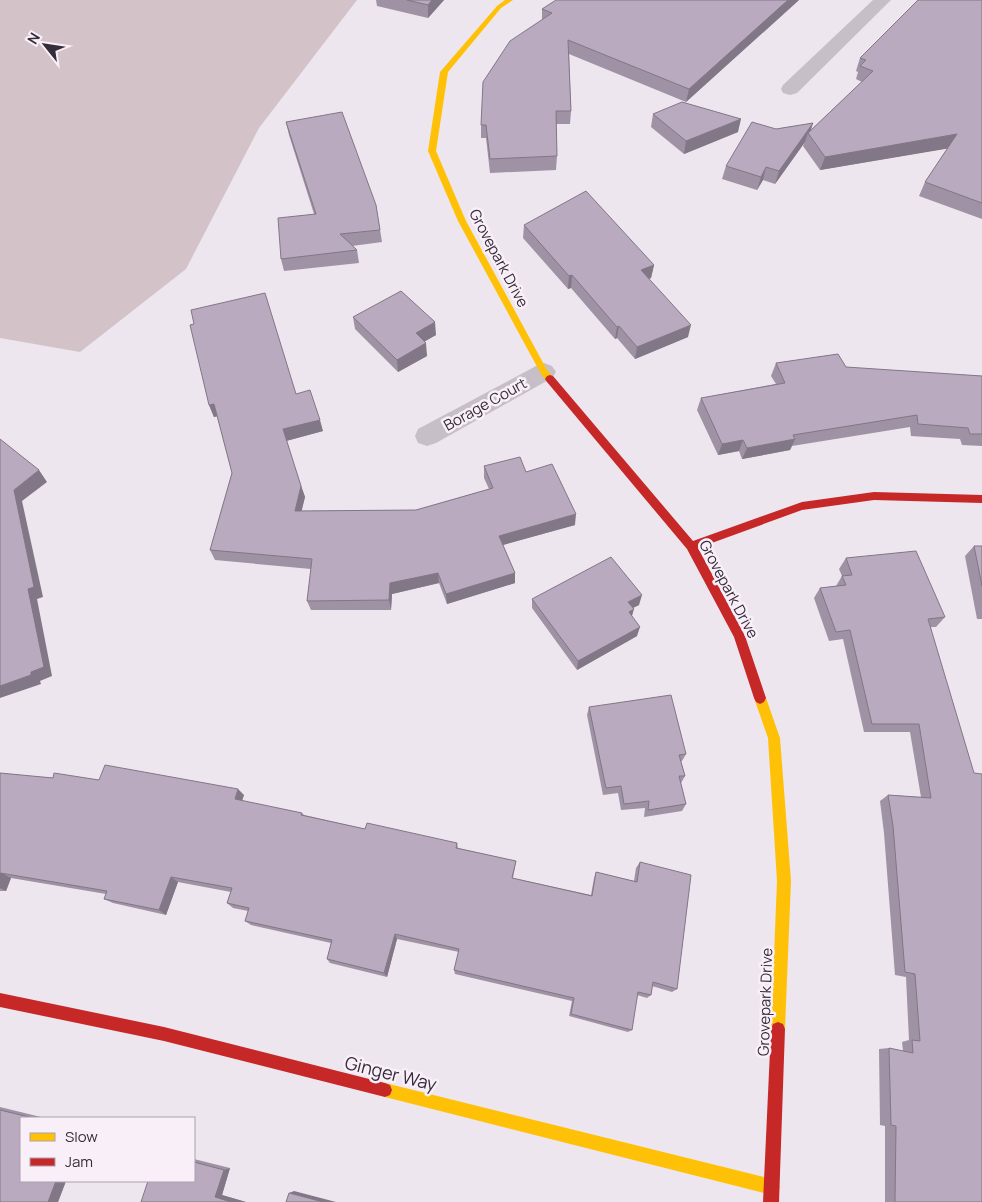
<svg xmlns="http://www.w3.org/2000/svg" width="982" height="1202" font-family="Manrope,sans-serif">
  <rect width="100%" height="100%" fill="#ede6ee"/>
  <path fill="#d4c2c9" d="M0,0h357l-98,128 -73,141 -106,83 -80,-14z"/>
  <g fill="none" stroke-linecap="round" stroke-linejoin="round">
    <g fill="#c6bfc8" fill-rule="evenodd">
      <path d="M873,0h18l-94,93 -7,2 -7,-2 -2,-4 2,-4z"/>
      <path d="M544,363l8,3 4,6 -4,6 -116,65 -9,3 -9,-3 -3,-7 3,-7 118,-63z"/>
    </g>
    <g fill="#ffc107" fill-rule="evenodd">
      <path d="M505,0h8l-12,8 -53,64 -12,79 30,70 81,149 8,9 -5,4 -3,-1 -6,-8 -83,-153 -30,-70 12,-79 57,-66z"/>
      <path d="M760,692l4,2 2,4 14,40 11,143 -6,148 -2,5 -5,2 -5,-2 -2,-5 6,-148 -9,-143 -14,-40 2,-4z"/>
      <path d="M385,1083l387,96 5,3 3,5 -3,5 -5,3 -387,-98 -5,-2 -2,-5 2,-5z"/>
    </g>
    <g fill="#c62828" fill-rule="evenodd">
      <path d="M550,375l3,1 140,165 109,-39 72,-10 108,3v8l-108,-3 -72,10 -104,38 47,88 21,62 -2,4 -4,2 -4,-2 -2,-4 -20,-61 -47,-88 -140,-167 -2,-3 2,-3z"/>
      <path d="M0,993l164,34 221,56 5,2 2,5 -2,5 -5,2 -221,-56 -164,-34z"/>
      <path d="M778,1022l5,2 2,5 -6,173h-16l8,-173 2,-5z"/>
    </g>
  </g>
  <g fill="#9f92a4">
    <path d="M376,0h68l-16,18 -51,-12z"/>
    <path d="M799,0l-113,102 -117,-48 2,57 -1,13h-14l1,32 -1,14 -66,3 -4,-35h-5v-13l61,-105v-11z"/>
    <path d="M982,0v219l-63,-23 6,-14 23,-34 -128,22 -17,-24 2,-4 -30,42 -12,-4 -6,10 -35,-11 4,-13 50,-37 37,-6 -2,7 51,-48 -6,-3 2,-7 -2,-1 4,-13z"/>
    <path d="M653,114l85,18 -54,22 -33,-27z"/>
    <path d="M286,122l90,83 6,37 -30,4 5,4 2,13 -75,8 -3,-12 33,-45 -25,-79z"/>
    <path d="M524,225l130,40 -3,13 -2,1 39,58 -53,22 -18,-21 -2,1 -44,-51 -3,1 -45,-51z"/>
    <path d="M353,317l83,18 -12,6 3,15 -29,16 -43,-43z"/>
    <path d="M776,363l206,13v70l-20,-1 -2,-6 -49,-3 -1,-9 -118,19 -2,4 -48,9 -3,-8 -21,4 -21,-45 4,-12 75,-14 -5,-8z"/>
    <path d="M296,394l27,37 -37,10 19,56 -4,14 115,-1 73,-21 -5,-11v-12l42,6 49,53 -72,20 12,28v10l-68,21 -8,-21 -47,11 -1,16h-80l-4,-9 4,-32 -96,-9 -5,-10 22,-77 -15,-57 -3,1 -5,-12z"/>
    <path d="M974,546h8v73h-5l-12,-63z"/>
    <path d="M846,558l99,59 -9,10h-5l51,575h-97v-76l-5,-1 -1,-76 10,-1 14,3 -1,-9 7,-2 -3,-63 -11,-2 -11,-142 -4,-32 8,-6 33,2 -11,-65h-46l-21,-93 -14,2 -15,-43 6,-10 16,-2 6,-10 -3,-7z"/>
    <path d="M532,599l107,6 -6,3 -1,8 5,20 -60,34 -45,-62z"/>
    <path d="M589,707l97,47 -4,7h-1l4,15 -4,7 5,21 -4,7 -38,6 1,-9 -24,2 -3,-17 -15,2 -16,-80z"/>
    <path d="M0,773l53,5 46,2 145,15 -2,6 60,12 2,2 61,14 92,14 1,5 58,13 -3,17 78,17 3,-17 2,-6 38,9 2,-13 4,-6 37,127 -5,3 -20,-6 -1,9 -4,3 -10,-3 -5,35 -4,2 -59,-16 3,-15 -117,-27 -1,-4 5,-18 -62,-13 -10,38 -57,-14 -3,-4 4,-16 -80,-18 -6,-4 3,-10 -15,-3 -6,-5 4,-11 -53,-10 -12,33 -53,-12 -9,-4 2,-5 -95,-16 -5,13h-6z"/>
    <path d="M0,1107l45,11h-24v63h45l-8,21h-58z"/>
    <path d="M194,1159l36,9 -8,27 24,7h-105l53,-21z"/>
  </g>
  <g fill="#827786">
    <path d="M432,0h12l-16,18v-13z"/>
    <path d="M788,0h11l-113,102 3,-13z"/>
    <path d="M741,119l-3,13 -54,22 2,-13z"/>
    <path d="M813,123l-4,12 -1,-2 -3,9 -30,42 4,-13z"/>
    <path d="M957,134l-6,14 -131,22 5,-13z"/>
    <path d="M766,167l-3,13 -6,10 4,-13z"/>
    <path d="M654,265l-3,13 -13,5 3,-13z"/>
    <path d="M572,275l-1,13 -3,1 1,-13z"/>
    <path d="M435,322l1,13 -19,11 -1,-13z"/>
    <path d="M691,325l-3,12 -53,22 2,-12z"/>
    <path d="M619,326l-2,12 -2,1 2,-12z"/>
    <path d="M426,343l1,13 -29,16 -1,-12z"/>
    <path d="M214,404l5,12 -5,1 -5,-12z"/>
    <path d="M320,420l3,11 -37,10 -3,-12z"/>
    <path d="M795,439l-5,11 -48,9 5,-11z"/>
    <path d="M743,440l-4,11 -21,4 4,-11z"/>
    <path d="M39,470l8,12 -25,19 21,96 -6,2 15,77 -12,5 1,3 -41,14v-12l14,-196z"/>
    <path d="M301,486l4,11 -6,25 -4,-11z"/>
    <path d="M576,514l-1,11 -76,21v-10z"/>
    <path d="M438,573l1,10 -47,11 -1,16 -2,-10 1,-17z"/>
    <path d="M515,573v10l-68,21 -1,-10z"/>
    <path d="M642,595l-3,10 -13,6 2,-9z"/>
    <path d="M634,609l-3,10 -2,-7z"/>
    <path d="M640,627l-3,9 -60,34 1,-9z"/>
    <path d="M238,789l6,6 -4,11 -5,-7z"/>
    <path d="M0,872l11,6 -5,13 -6,-3z"/>
    <path d="M171,877l7,5 -12,33 -7,-5z"/>
    <path d="M395,934l2,5 -10,38 -3,-4z"/>
    <path d="M230,1168l-8,27 24,7h-15l-16,-5 9,-27z"/>
    <path d="M56,1181h10l-8,21h-10z"/>
    <path d="M294,1191l42,11h-13l-34,-9z"/>
  </g>
  <g fill="#b9aabf" stroke="#827786">
    <path d="M407,0h25l-4,5z"/>
    <path d="M556,0h232l-99,89 -121,-49 3,71h-15l1,45 -67,3 -4,-34h-5l2,-43 27,-41 42,-28 -10,-4z"/>
    <path d="M918,0h64v203l-57,-21 32,-48 -132,23 -17,-24 65,-62 -13,-5 6,-6 -6,-2z"/>
    <path d="M682,102l59,17 -55,22 -33,-27z"/>
    <path d="M342,112l34,93 4,25 -40,4 17,16 -76,9 -3,-41 38,-4 -30,-92z"/>
    <path d="M752,122l24,7 37,-6 -34,48 -13,-4 -5,10 -35,-11z"/>
    <path d="M586,191l68,74 -13,5 50,55 -54,22 -18,-21 -2,1 -45,-52 -3,1 -45,-51z"/>
    <path d="M401,291l34,31 -19,11 10,10 -29,17 -44,-43z"/>
    <path d="M265,293l31,101 14,-4 10,30 -37,9 18,57 -6,25 121,-1 77,-22 -9,-22 36,-9 6,15 26,-8 24,50 -77,22 16,37 -69,21 -8,-21 -48,10 -1,17 -82,1 5,-42 -102,-9 22,-77 -18,-69 -5,1 -19,-80 4,-1 -3,-14z"/>
    <path d="M838,354l8,13 136,9v58h-12l-2,-6 -50,-4 -1,-9 -124,20 2,4 -48,9 -4,-8 -21,4 -21,-46 84,-15 -9,-20z"/>
    <path d="M0,439l39,31 -25,20 20,97 -6,2 16,78 -13,5v3l-31,11z"/>
    <path d="M974,546h8v40z"/>
    <path d="M916,551l29,66 -17,2 46,154 8,1v428h-87l1,-76 -5,-1 -2,-77 24,5 -1,-13 8,1 -5,-67 -10,-2 -12,-146 -5,-31 43,3 -12,-74h-47l-22,-94 -14,2 -16,-44 26,-3 -4,-9 10,-1 -6,-17z"/>
    <path d="M611,557l31,38 -14,7 6,7 -5,3 11,15 -62,34 -46,-62z"/>
    <path d="M671,695l15,59 -7,1 6,21h-6l7,28 -38,6 1,-9 -25,3 -3,-18 -15,2 -17,-81z"/>
    <path d="M105,765l133,24 -3,10 67,14 -1,2 64,14 2,-6 90,20 -1,5 60,13 -4,17 80,18 4,-24 41,10 3,-20 51,13 -14,114 -24,-7 -2,13 -13,-3 -6,38 -61,-16 3,-16 -120,-28 5,-21 -64,-15 -11,39 -57,-14 5,-19 -87,-19 4,-13 -22,-5 5,-15 -61,-11 -12,33 -55,-11 3,-8 -107,-18v-100l53,5 1,-5 45,7z"/>
    <path d="M0,1110l33,8h-12v63h35l-8,21h-48z"/>
    <path d="M194,1162l30,8 -9,27 16,5h-90l7,-21h46z"/>
    <path d="M289,1193l34,9h-37z"/>
  </g>
  <g text-anchor="middle" dominant-baseline="central" stroke-width="5" stroke-linejoin="round" paint-order="stroke">
    <g font-size="15" fill="#352d39" stroke="#f9eff9">
      <text transform="translate(499 258) rotate(62)">Grovepark Drive</text>
      <text transform="translate(485 404) rotate(-29)">Borage Court</text>
      <text transform="translate(729 589) rotate(62)">Grovepark Drive</text>
      <text transform="translate(765 1002) rotate(-88)">Grovepark Drive</text>
    </g>
    <g font-size="18" fill="#352d39" stroke="#f9eff9">
      <text transform="translate(391 1073) rotate(14)">Ginger Way</text>
    </g>
  </g>
  <rect x="20" y="1117" width="175" height="65" fill="#f9eff9" stroke="#aba1ac"/>
  <rect x="30" y="1133" width="25" height="8" fill="#ffc107" stroke="#aba1ac"/>
  <text x="65" y="1142" font-size="15" fill="#352d39">Slow</text>
  <rect x="30" y="1158" width="25" height="8" fill="#c62828" stroke="#aba1ac"/>
  <text x="65" y="1167" font-size="15" fill="#352d39">Jam</text>
  <g transform="translate(45 45) rotate(300)" stroke="#f9eff9" stroke-width="4" paint-order="stroke">
  <path d="M0-4L9 19L0 12L-9 19Z" fill="#352d39"/>
  <text y="-8" font-size="14" font-weight="bold" text-anchor="middle" fill="#352d39">N</text>
  </g>
</svg>
